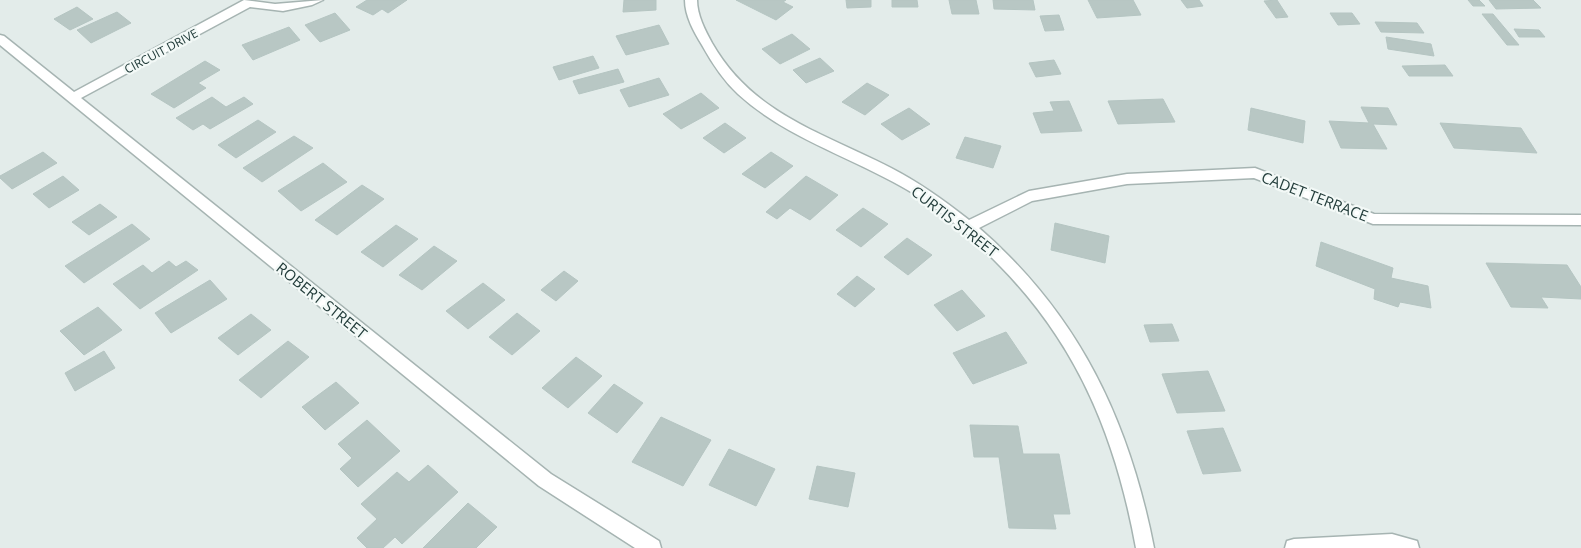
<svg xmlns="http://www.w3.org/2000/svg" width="1581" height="548" font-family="'Open Sans',sans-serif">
  <rect width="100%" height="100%" fill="#e3ecea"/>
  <g fill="#b8c7c4" stroke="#b5c5c2">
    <path d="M367,0h40l-19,13 -6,-4 -9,6 -17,-8z"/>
    <path d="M624,0h32v10l-33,2z"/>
    <path d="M736,0h50l-3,2 10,5 -17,13z"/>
    <path d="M846,0h25v7l-24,1z"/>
    <path d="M892,0h25l1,7h-26z"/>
    <path d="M949,0h27l3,14h-27z"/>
    <path d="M993,0h40l2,10 -41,-1z"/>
    <path d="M1088,0h45l8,15 -44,3z"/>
    <path d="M1181,0h18l4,6 -16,2z"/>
    <path d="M1277,0l11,17 -12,1 -12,-17z"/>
    <path d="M1468,0h11l6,6h-12z"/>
    <path d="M1489,0h44l8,8 -45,1z"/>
    <path d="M77,7l16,12 -23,11 -16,-11z"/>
    <path d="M117,12l14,11 -40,20 -14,-13z"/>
    <path d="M335,13l15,17 -30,12 -15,-17z"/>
    <path d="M1330,13h22l8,11 -22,1z"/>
    <path d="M1482,14h11l26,31h-12z"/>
    <path d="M1059,15l5,15 -19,1 -5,-15z"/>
    <path d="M1375,22l42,1 7,10 -43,-1z"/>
    <path d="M659,25l10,19 -43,11 -10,-19z"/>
    <path d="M289,27l11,13 -47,20 -11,-15z"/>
    <path d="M1514,29l25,1 6,7h-26z"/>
    <path d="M792,34l18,15 -30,15 -18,-15z"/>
    <path d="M1386,37l45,7 3,12 -46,-7z"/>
    <path d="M593,56l6,12 -40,12 -6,-13z"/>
    <path d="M820,58l14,13 -28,12 -13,-13z"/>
    <path d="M1054,60l7,14 -25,3 -7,-14z"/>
    <path d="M205,61l15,9 -22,13 8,5 -32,20 -23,-14z"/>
    <path d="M1445,65l8,11h-44l-7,-10z"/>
    <path d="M618,69l6,13 -45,12 -6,-13z"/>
    <path d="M659,78l10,17 -40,12 -9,-17z"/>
    <path d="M867,83l22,12 -24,20 -23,-13z"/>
    <path d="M701,93l18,15 -38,21 -18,-15z"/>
    <path d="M212,97l14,10 18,-10 9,7 -43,25 -7,-5 -10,6 -17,-12z"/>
    <path d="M1163,99l12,23 -57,2 -10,-23z"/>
    <path d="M1069,101l13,30 -41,2 -8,-20 21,-2 -4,-9z"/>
    <path d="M1361,107l27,1 9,17 -24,-1 14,25 -46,-1 -12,-27 40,2z"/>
    <path d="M909,108l21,16 -28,16 -21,-16z"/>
    <path d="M1251,108l54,13 -2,22 -55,-13z"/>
    <path d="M258,120l18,12 -40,26 -18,-13z"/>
    <path d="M725,123l21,15 -22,15 -21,-15z"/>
    <path d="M1440,123l81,5 16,25 -83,-5z"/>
    <path d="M294,136l19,12 -51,34 -19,-14z"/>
    <path d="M965,137l36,9 -8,22 -37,-10z"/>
    <path d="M43,152l14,11 -45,26 -12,-11v-2z"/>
    <path d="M771,152l22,14 -28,22 -23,-14z"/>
    <path d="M323,163l24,19 -46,29 -23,-20z"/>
    <path d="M63,176l16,14 -30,18 -16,-14z"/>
    <path d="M806,176l32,19 -28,25 -20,-12 -13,11 -11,-7z"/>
    <path d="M362,185l22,14 -47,36 -22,-15z"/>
    <path d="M100,204l17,13 -28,18 -17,-13z"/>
    <path d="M863,208l25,16 -27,23 -25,-17z"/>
    <path d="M1055,223l54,13 -4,27 -54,-13z"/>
    <path d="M132,224l18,15 -66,44 -19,-17z"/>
    <path d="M396,225l22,14 -35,28 -22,-15z"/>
    <path d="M907,238l25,17 -24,20 -24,-18z"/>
    <path d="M1321,242l72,26 -2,10 37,8 3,22 -31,-6 -2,5 -24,-8 1,-10 -59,-23z"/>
    <path d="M434,246l23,15 -35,29 -23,-15z"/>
    <path d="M169,261l7,6 10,-6 12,9 -58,39 -27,-25 30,-19 9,8z"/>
    <path d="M1486,263l81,2 14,22v12l-40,-2 7,11 -37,-1z"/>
    <path d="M564,271l14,10 -22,20 -15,-11z"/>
    <path d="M857,276l18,13 -20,18 -18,-13z"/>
    <path d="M210,280l17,19 -56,34 -16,-20z"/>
    <path d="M483,283l22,17 -37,29 -22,-18z"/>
    <path d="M962,290l23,26 -28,15 -23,-26z"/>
    <path d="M98,307l24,23 -38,25 -24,-24z"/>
    <path d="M517,313l23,18 -28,24 -23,-18z"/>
    <path d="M251,314l20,16 -33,25 -20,-17z"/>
    <path d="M1172,324l7,17 -29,1 -6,-17z"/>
    <path d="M1006,332l21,31 -54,21 -20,-31z"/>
    <path d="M288,341l21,16 -48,41 -22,-18z"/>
    <path d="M104,351l11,17 -40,23 -10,-18z"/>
    <path d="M576,357l26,19 -34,32 -26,-20z"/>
    <path d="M1208,371l17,40 -48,2 -15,-39z"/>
    <path d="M336,382l23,21 -34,27 -23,-23z"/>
    <path d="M614,384l29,19 -26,30 -29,-20z"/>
    <path d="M661,417l50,23 -28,46 -51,-24z"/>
    <path d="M367,420l33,31 -42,36 -18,-18 12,-11 -14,-14z"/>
    <path d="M970,425l48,1 5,28h36l11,60h-17l3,15 -47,-1 -10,-71h-25z"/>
    <path d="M1223,428l18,43 -38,3 -16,-43z"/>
    <path d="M729,449l46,20 -19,37 -47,-21z"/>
    <path d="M428,465l30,27 -56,52 -7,-7 -12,11h-16l-10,-10 20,-19 -16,-15 36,-32 12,10z"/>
    <path d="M817,466l38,7 -7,34 -39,-8z"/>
    <path d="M468,503l29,24 -21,21h-53z"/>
  </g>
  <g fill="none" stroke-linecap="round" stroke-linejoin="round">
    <defs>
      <g id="minor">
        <path d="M244,0l31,4 48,-4 -11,5 -29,6 -33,-4 -169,91 470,376 108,67 2,7h-26l-96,-62 -539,-441v-10l4,1 70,56z"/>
        <path d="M685,0h12c0,15 8,30 15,43 41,72 112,90 181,126 27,14 52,32 76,51l60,-29 98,-17 128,-6 119,46 207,1v10l-208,-1 -119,-46 -127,6 -95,17 -53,27c100,87 150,192 175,320h-18c-20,-109 -57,-201 -135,-281 -27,-28 -57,-55 -90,-75 -56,-34 -124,-53 -173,-98 -15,-14 -26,-31 -36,-49 -8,-13 -17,-29 -17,-45z"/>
        <path d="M1392,534l25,7 2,7h-134l2,-7 7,-2z"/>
      </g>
    </defs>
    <use href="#minor" stroke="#a6b4b2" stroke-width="3"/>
    <use href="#minor" fill="#fff" fill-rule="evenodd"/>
  </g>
  <g text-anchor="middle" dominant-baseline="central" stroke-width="4.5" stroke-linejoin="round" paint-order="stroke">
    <g font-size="12" fill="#233d3b" stroke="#f3f9f7">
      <text transform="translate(161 51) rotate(-28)">CIRCUIT DRIVE</text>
    </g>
    <g font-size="15" fill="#233d3b" stroke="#f3f9f7">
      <text transform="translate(1315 196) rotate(21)">CADET TERRACE</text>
      <text transform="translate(955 221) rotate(38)">CURTIS STREET</text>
      <text transform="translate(322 300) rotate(39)">ROBERT STREET</text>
    </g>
  </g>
</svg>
